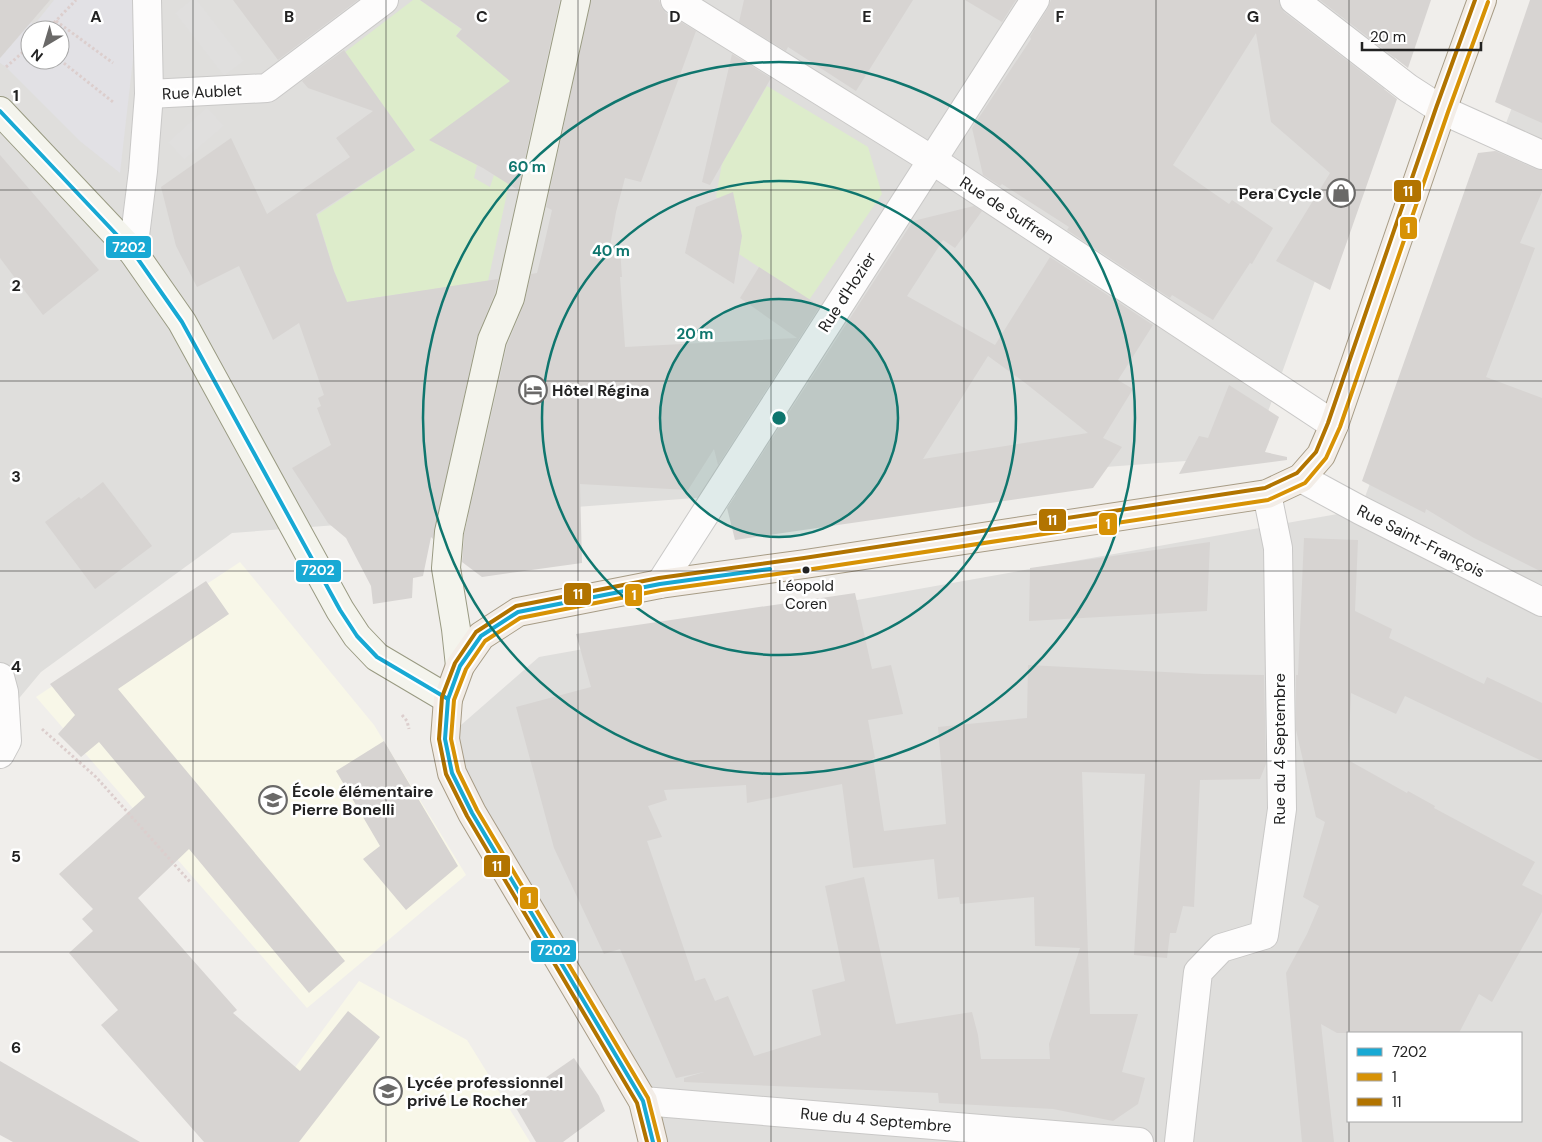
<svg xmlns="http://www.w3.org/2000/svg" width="1542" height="1142" font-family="'DM Sans',sans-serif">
  <rect width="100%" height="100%" fill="#f0eeeb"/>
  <g fill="#dfdedc" fill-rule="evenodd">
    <path d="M0,0h1416l-164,456 -1020,77 -191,139 -41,49zM30,30h30v30h-30z"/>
    <path d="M1542,28v1114h-881l-216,-403 94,-82 821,-147zM1348,1033h173v88h-173z"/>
  </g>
  <g fill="#f8f7e8">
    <path d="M240,562l134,163 92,150 -159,133 -271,-311z"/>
    <path d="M359,981l108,59 63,102h-290z"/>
  </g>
  <g fill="#ddeccb">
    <path d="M413,0h7l41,29 -5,7 72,60 -98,44 47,25 -3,13 16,9 4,-12 15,9 -21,97 -141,21 -13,-31 -17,-56 98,-65 -70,-98z"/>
    <path d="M767,86l101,61 14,47 -73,106 -70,-46c4,-27 1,-42 -23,-57l6,-34z"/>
  </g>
  <g fill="#e0dfde">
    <path d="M191,0h6l47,61 -20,15 -49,-63z"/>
    <path d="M207,107l17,19 -40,34 -16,-18z"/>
  </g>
  <path fill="#e2e1e5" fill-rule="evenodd" d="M54,0h80l2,33 -16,140 -39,-31 -75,-75 -6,-4v-5l31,-36 3,3zM30,30h30v30h-30z"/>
  <g fill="#d7d4d2" fill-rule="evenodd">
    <path d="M0,0h50l-50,58z"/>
    <path d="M233,0h125l-80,60z"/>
    <path d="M420,0h140l-42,190 -35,-22 -54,-28 81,-59 -54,-45 6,-7z"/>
    <path d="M591,0h68l3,8 4,5 30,18 -55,151 -16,-4 -9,34 -6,34 10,2 2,29h-2l5,70 172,-9 -57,-40 19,-31 61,39 -102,159 -4,-16 -26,41 -108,-6 2,79 -100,14 -20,-15 2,-28 43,-189 17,-41 7,-30 6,-1 6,-24 9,-39 -6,-3z"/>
    <path d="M744,0h169l-57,91 -68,-44 -2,4 -47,-29z"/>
    <path d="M965,0h51l-14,22z"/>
    <path d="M1051,0h228l1,6 4,6 113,87 -67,191 -54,-29 54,-88 -59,-51 -15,-89 -83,132 56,39 3,-4 41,28 -21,36 -2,-1 -37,57 -41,-25 -2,3 -103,-68 2,-3 -67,-43 -2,2 -17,-11 -11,-47 59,-89 -1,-2 18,-29z"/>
    <path d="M1320,0h111l-23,68z"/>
    <path d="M1530,0h12v123l-47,-21z"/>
    <path d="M344,50l71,100 -99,64 18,57 13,31 151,-23 -3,14 -18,44 -44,202 -2,-2 -8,39 -10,2 -1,20 -39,6 -2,-18 -25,-48 -18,-15 -36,-55 39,-23 -14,-37 4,-2 -3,-8 6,-3 -25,-72 -26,17 -34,-74 -42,21 -21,-41 -15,-59 70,-49 36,76 83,-57 -14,-19 37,-27 -65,-23 -6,-7z"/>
    <path d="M732,54l39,24 -61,107 -8,-3z"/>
    <path d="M1495,151l41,18 6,1v22l-22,51 15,5 -49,129 56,21v174l-68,-34 -48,-29 -1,4 -63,-32 116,-328z"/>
    <path d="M0,155l99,115 -56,45 -43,-57z"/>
    <path d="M733,192l9,44 -8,48 -49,-31 11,-46z"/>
    <path d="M974,206l8,5 -27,37 -12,-8 -36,56 88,49 55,-88 103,68 -35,55 15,9 -30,49 19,9 -29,41 -358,52 -8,-32 186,-287zM988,356l36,26 64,51 -165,26z"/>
    <path d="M1229,385l50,32 -14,35 22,5v3l-108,14 20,-38 9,2z"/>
    <path d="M103,482l49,64 -57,43 -50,-67 34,-25 2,2z"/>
    <path d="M1304,538l54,2 -3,71 37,18 -3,9 95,46 3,-7 55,26v58l-137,-65 -9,18 -45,-21 -3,67 59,33 1,-2 27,15 -1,2 101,54 -13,23 20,10v17l-50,90 -13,-8 -20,39h-122l-16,-9 13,118h-32l-16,-169 21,-39 12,-28 -16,-9 22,-75 -9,-5 -20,-87v-55h2z"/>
    <path d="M1210,542l-3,69 -178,10 1,-53z"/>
    <path d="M206,581l23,33 -111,75 227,272 -36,32 -120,-144 -51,49 99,112 -4,3 67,58 48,-60 32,26 -81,105h-95l-103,-117 17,-15 -49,-57 24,-22 -11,-12 11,-10 -34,-35 86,-77 -46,-55 -18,15 -23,-23 17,-19 -25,-31z"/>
    <path d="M855,593l17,76 19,-4 12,49 -35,6 7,38h-2l11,73 62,-7 -8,-97 89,-9 1,-53 176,9 60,1 2,89 -6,15 -60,1 -6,127 -11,-1 -7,27h-6l-3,25 -33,-3 11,-181 -63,-2 8,242h48l-16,58 23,6 -7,26 -25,17 -60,-12 -114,-6 -1,-10 -254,-11v-4l20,-6 -28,6 -56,-129 -16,5 -50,-106 -38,-141 75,-20 -15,-53zM842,784l11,84 81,-9 4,40 21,-2 1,7 74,-7 1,49 45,2 -31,96 1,15h-69l-3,-24 -6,-23 -76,12 -32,-147 -39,9 20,95 -33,9 9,45 -67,21 -26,-60 -13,5 -10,-23 -10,3 -48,-140 15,-4 -14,-31 19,-6 -3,-10 82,-5 1,18z"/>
    <path d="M384,741l74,125 -52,44 -43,-51 17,-13 -44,-75z"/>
    <path d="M574,1058l25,38 6,15 -42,31h-27l-24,-41z"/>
    <path d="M0,1061l140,81h-127l-13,-7z"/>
  </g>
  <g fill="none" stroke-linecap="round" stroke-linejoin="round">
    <defs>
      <g id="street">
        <path d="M675,0l257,160 402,265"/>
        <path d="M1294,0l114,88 34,22 100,45"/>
        <path d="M149,94l118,-6 117,-88"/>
        <path d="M133,252l10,-81 6,-77 -2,-94"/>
        <path d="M1301,478l59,32 182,92"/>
        <path d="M660,584l375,-584"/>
        <path d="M0,677l4,15 3,49 -7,13"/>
        <path d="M643,1101l496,41"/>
        <path d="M1179,1142l19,-170 23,-24 43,-13 18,-126 -4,-261 -11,-54"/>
      </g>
      <g id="secondary">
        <path d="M0,111l133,141 49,70 158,288 17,26 20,21 71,42"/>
        <path d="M460,666l-4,-37 -10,-61 3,-36 43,-192 18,-42 66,-298"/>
      </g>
      <path id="primary" d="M653,1142l-10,-41 -171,-288 -20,-40 -7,-34 3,-40 12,-33 21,-30 37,-24 142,-28 145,-20 462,-70 34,-16 20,-23 13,-30 108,-315 40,-110"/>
    </defs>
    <use href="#street" stroke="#c9c8c7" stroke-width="30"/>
    <use href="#secondary" stroke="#999a82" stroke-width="30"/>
    <use href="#primary" stroke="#a79c86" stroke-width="30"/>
    <g stroke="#dccecd" stroke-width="3" stroke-dasharray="2.5 2.5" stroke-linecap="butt">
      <path d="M56,21l57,42"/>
      <path d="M47,30l29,-30"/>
      <path d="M60,60l53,42"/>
      <path d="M6,67l24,-21"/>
      <path d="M402,715l5,6 2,8"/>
      <path d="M42,729l54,48 95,106"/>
    </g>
    <use href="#street" stroke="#fdfcfc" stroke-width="28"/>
    <use href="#secondary" stroke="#f4f4ed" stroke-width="28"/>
    <use href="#primary" stroke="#f3ede7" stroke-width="28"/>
    <defs>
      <g id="bus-1">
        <path d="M0,111l133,141 49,70 158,288 17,26 20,21 71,42"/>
        <path d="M653,1142l-10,-41 -171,-288 -20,-40 -7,-34 3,-40 12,-33 21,-30 37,-24 142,-28 110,-15"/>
      </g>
      <path id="bus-2" d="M659,1141l-11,-43 -171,-288 -19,-39 -7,-32 3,-39 12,-31 19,-28 35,-23 141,-28 145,-20 462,-70 37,-17 21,-25 14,-31 108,-315 40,-110"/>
      <path id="bus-3" d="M647,1142l-10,-39 -170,-287 -21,-42 -7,-35 3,-42 13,-34 21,-31 40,-26 143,-28 145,-20 461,-70 32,-15 19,-21 12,-29 108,-315 39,-108"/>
    </defs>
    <use href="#bus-1" stroke="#fff" stroke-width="8"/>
    <use href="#bus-2" stroke="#fff" stroke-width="8"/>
    <use href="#bus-3" stroke="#fff" stroke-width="8"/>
    <use href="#bus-1" stroke="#18a9d4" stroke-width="4"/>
    <use href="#bus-2" stroke="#d79205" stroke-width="4"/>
    <use href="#bus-3" stroke="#b27400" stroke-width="4"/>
  </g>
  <path fill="none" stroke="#222" stroke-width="1" stroke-opacity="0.55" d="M193,0v1142M386,0v1142M578,0v1142M771,0v1142M964,0v1142M1156,0v1142M1349,0v1033M0,190h1542M0,381h1542M0,571h1542M0,761h1542M0,952h1542M1349,1121v21"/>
  <circle cx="779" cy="418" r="119" fill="#0f766e" fill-opacity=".12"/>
  <g fill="none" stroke="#0f766e" stroke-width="2.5">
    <circle cx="779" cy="418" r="119"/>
    <circle cx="779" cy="418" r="237"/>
    <circle cx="779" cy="418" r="356"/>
  </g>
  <defs>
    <symbol id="shop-ring" viewBox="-11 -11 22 22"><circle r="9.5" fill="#fff" stroke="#6a6968" stroke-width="1.5"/><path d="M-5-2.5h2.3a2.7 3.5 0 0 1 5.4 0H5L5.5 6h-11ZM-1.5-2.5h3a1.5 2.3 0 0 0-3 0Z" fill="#6a6968"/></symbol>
    <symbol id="hotel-ring" viewBox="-11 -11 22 22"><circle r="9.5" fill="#fff" stroke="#6a6968" stroke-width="1.5"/><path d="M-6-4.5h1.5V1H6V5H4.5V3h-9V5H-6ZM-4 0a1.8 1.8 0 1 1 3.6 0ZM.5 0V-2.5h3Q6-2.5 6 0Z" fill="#6a6968"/></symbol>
    <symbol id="school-ring" viewBox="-11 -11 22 22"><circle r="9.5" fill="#fff" stroke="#6a6968" stroke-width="1.5"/><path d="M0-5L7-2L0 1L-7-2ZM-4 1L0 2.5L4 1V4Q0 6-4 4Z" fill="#6a6968"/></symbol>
  </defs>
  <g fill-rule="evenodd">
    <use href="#shop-ring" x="1325" y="177" width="32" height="32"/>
    <use href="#hotel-ring" x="517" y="374" width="32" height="32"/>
    <use href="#school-ring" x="257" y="784" width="32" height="32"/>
    <use href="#school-ring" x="372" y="1075" width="32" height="32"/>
  </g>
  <circle fill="#222" stroke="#fff" stroke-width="2" cx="806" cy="570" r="4.5"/>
  <g text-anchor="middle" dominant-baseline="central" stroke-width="5" stroke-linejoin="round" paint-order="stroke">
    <g font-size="15" fill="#222" stroke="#fff">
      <text x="806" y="586">Léopold<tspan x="806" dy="18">Coren</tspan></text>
    </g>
    <g font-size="16" fill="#222" stroke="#fff">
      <text transform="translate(202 92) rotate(-3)">Rue Aublet</text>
      <text transform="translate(1007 210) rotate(33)">Rue de Suffren</text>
      <text transform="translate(847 292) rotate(-57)">Rue d'Hozier</text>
      <text transform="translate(1421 541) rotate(27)">Rue Saint-François</text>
      <text transform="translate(1279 749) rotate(-90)">Rue du 4 Septembre</text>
      <text transform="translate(876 1120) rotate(5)">Rue du 4 Septembre</text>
    </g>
    <g font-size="16" font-weight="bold" fill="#222" stroke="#fff" text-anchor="start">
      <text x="1322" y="193" text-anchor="end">Pera Cycle</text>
      <text x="552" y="390">Hôtel Régina</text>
      <text x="292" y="791">École élémentaire<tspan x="292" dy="18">Pierre Bonelli</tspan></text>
      <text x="407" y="1082">Lycée professionnel<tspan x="407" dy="18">privé Le Rocher</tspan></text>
    </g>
  </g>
  <g font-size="16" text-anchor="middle" font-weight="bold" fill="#222" stroke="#fff" stroke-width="5" stroke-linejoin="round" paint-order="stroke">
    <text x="96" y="22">A</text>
    <text x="289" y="22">B</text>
    <text x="482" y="22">C</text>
    <text x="675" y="22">D</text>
    <text x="867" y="22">E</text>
    <text x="1060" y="22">F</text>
    <text x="1253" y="22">G</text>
    <text x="16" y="101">1</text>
    <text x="16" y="291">2</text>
    <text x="16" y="482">3</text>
    <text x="16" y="672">4</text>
    <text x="16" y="862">5</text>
    <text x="16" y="1053">6</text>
  </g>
  <circle cx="779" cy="418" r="8" fill="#0f766e" stroke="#fff" stroke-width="2.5"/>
  <g font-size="15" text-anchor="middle" font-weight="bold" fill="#0f766e" stroke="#fff" stroke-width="5" stroke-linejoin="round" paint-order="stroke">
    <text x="527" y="172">60 m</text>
    <text x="611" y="256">40 m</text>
    <text x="695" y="339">20 m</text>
  </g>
  <g stroke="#fff" stroke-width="2">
    <rect x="1393" y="179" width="29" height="24" rx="5" fill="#b27400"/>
    <rect x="1399" y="216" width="19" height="24" rx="5" fill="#d79205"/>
    <rect x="105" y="235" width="47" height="24" rx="5" fill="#18a9d4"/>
    <rect x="1038" y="508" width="29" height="24" rx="5" fill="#b27400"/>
    <rect x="1098" y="512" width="20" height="24" rx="5" fill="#d79205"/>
    <rect x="295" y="559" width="47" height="24" rx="5" fill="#18a9d4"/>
    <rect x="563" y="582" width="29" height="24" rx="5" fill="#b27400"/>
    <rect x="624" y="583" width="19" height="24" rx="5" fill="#d79205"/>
    <rect x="483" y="854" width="28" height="24" rx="5" fill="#b27400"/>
    <rect x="519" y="886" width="20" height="24" rx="5" fill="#d79205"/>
    <rect x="530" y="939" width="47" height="24" rx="5" fill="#18a9d4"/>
  </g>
  <g font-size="14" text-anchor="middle" font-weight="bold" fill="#fff">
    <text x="1408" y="196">11</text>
    <text x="1408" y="233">1</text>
    <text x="129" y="252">7202</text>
    <text x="1052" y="525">11</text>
    <text x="1108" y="529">1</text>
    <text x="318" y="575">7202</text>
    <text x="578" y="599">11</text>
    <text x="634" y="600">1</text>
    <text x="497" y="871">11</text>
    <text x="529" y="903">1</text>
    <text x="554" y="955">7202</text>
  </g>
  <rect x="1347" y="1032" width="175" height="90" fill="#ffffff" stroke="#a7a7a7"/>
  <rect x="1357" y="1048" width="25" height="8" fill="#18a9d4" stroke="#a7a7a7"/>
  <text x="1392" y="1057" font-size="15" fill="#222222">7202</text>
  <rect x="1357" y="1073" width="25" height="8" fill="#d79205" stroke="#a7a7a7"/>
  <text x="1392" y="1082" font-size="15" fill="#222222">1</text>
  <rect x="1357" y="1098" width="25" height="8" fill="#b27400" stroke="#a7a7a7"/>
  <text x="1392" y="1107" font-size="15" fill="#222222">11</text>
  <g transform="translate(45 45) rotate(218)"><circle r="24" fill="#ffffff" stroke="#a7a7a7"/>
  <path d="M0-4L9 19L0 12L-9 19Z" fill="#6a6968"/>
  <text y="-8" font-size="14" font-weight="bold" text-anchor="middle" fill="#222222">N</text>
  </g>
  <path d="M1362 42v8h119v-8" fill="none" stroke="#222222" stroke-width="2.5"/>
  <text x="1370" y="42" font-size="15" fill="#222222" stroke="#ffffff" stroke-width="4" paint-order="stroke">20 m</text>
</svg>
